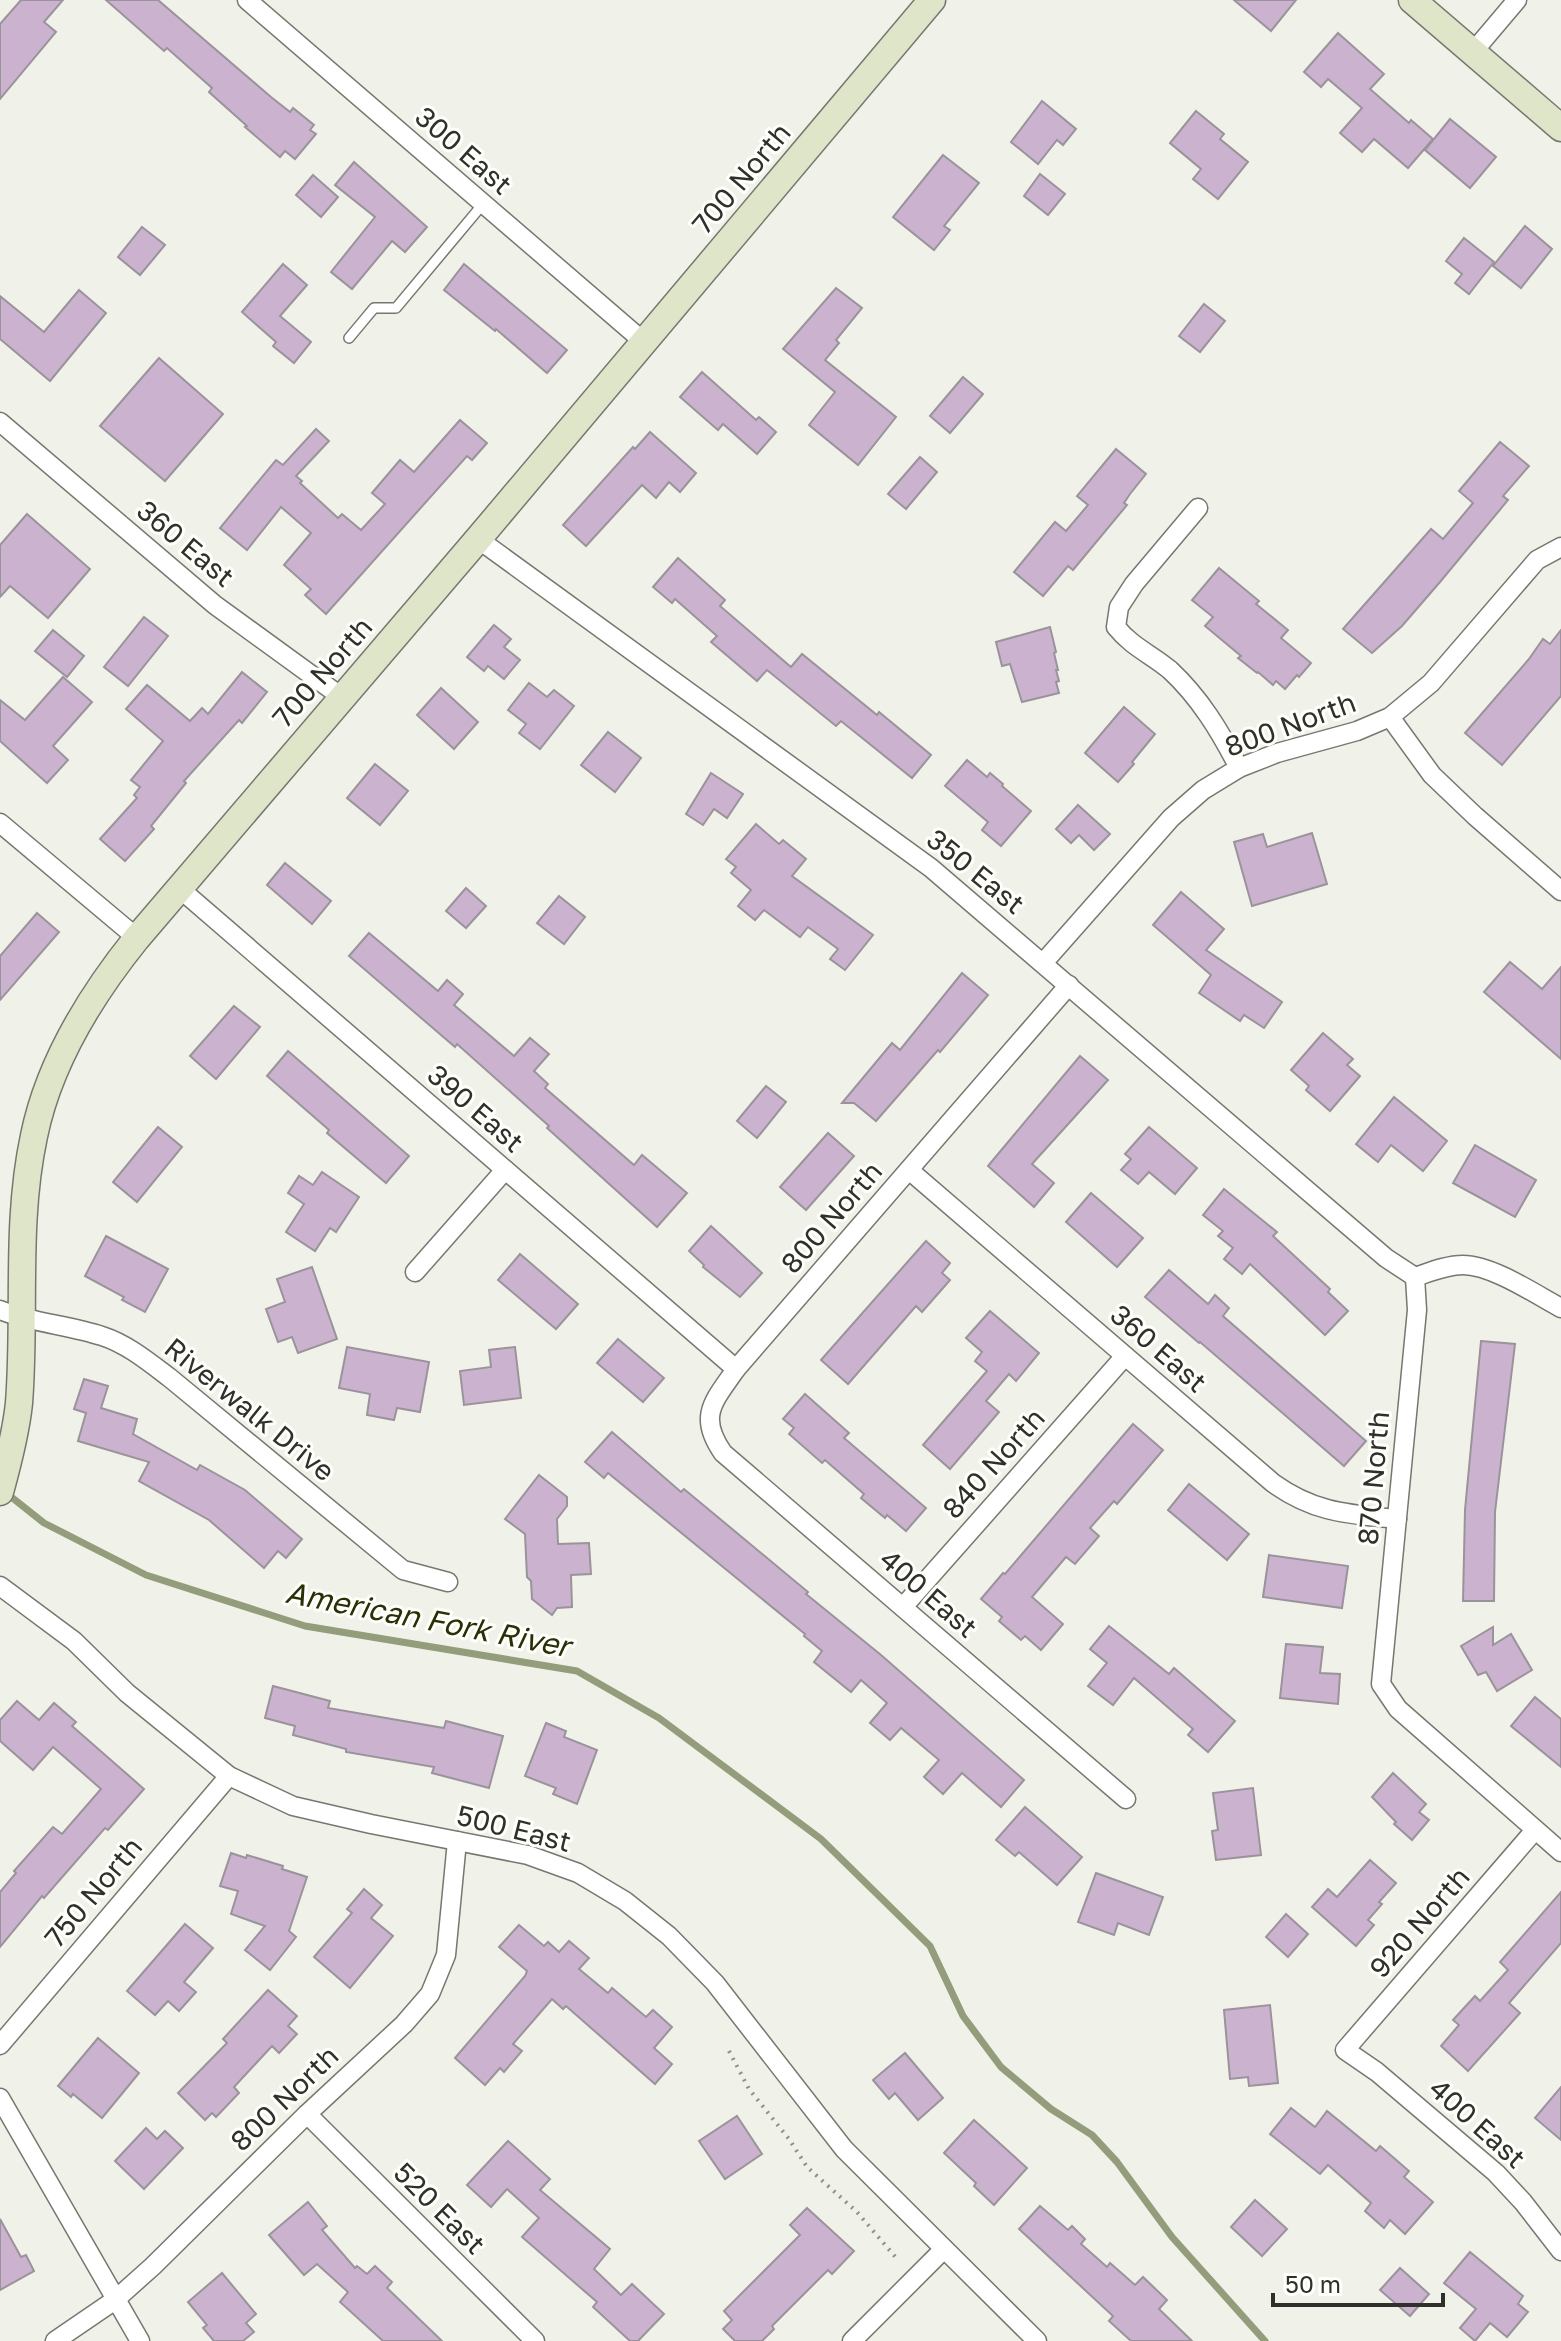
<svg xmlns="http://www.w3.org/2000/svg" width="1561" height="2341" font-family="'Golos Text',sans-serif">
  <rect width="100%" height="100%" fill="#f0f2e9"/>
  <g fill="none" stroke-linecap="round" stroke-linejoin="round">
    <path stroke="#939c7b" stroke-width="7" d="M5,1492l39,31 102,52 159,51 272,45 82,47 162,121 109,107 33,70 38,51 50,42 41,26 25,27 55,75 93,104"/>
  </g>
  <g fill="#cbb3cf" stroke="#9a939b" stroke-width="2">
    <path d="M21,0h42l-19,22 12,10 -56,67v-75z"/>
    <path d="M106,0h52l113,97 19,15 3,-4 21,17 -4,5 6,4 -21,25 -10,-8 -5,6 -35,-30 2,-1 -38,-34 3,-4 -45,-40 -3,3z"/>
    <path d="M1234,0h62l-25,31z"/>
    <path d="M1338,33l46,41 -14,15 39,34 2,-3 22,19 -25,29 -34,-29 -12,13 -22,-19 22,-25 -34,-29 -7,8 -17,-15z"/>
    <path d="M1042,101l34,28 -13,16 -6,-5 -19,24 -27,-22z"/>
    <path d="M1196,111l28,23 -4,5 28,23 -30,37 -25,-20 8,-10 -31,-26z"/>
    <path d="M1450,119l46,38 -26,31 -45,-38z"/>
    <path d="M943,155l36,28 -35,43 6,4 -16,20 -41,-33z"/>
    <path d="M354,162l73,65 -22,25 -13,-11 -40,48 -21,-17 44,-55 -40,-32z"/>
    <path d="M1040,174l25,20 -17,21 -24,-19z"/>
    <path d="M313,175l25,22 -17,20 -25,-22z"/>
    <path d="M1525,226l27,23 -31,39 -28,-22z"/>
    <path d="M142,227l23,18 -25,30 -22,-18z"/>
    <path d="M1464,238l30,24 -25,32 -14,-11 7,-9 -16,-13z"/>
    <path d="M283,264l24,21 -27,31 31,26 -17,21 -21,-17 3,-4 -34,-30z"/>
    <path d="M464,264l103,86 -20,23 -51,-44 -1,2 -51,-41z"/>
    <path d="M836,288l26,20 -26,32 3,3 -14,17 71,57 -38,48 -49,-40 26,-33 -52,-43z"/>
    <path d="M79,290l27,23 -56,68 -50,-42v-43l44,36z"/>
    <path d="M1204,304l21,17 -25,31 -21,-16z"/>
    <path d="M159,358l64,56 -58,67 -65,-55z"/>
    <path d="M702,372l54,48 3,-3 17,15 -19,22 -34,-30 -5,6 -38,-33z"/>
    <path d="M963,377l20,17 -33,39 -20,-17z"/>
    <path d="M460,420l27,23 -15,17 -5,-4 -141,158 -21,-19 6,-6 -27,-24 27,-32 -30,-26 -34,43 -27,-22 56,-68 7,5 33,-36 13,12 -33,35 6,5 -2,2 38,35 4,-4 19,16 24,-26 -13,-11 28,-33 14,12z"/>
    <path d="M650,432l46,41 -16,19 -11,-10 -13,16 -14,-13 -56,61 -23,-21 70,-78 2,2z"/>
    <path d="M1500,442l29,24 -26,30 5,4 -68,82 -38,44 -30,27 -29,-24 88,-100 12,10 30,-36 -14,-12z"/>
    <path d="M1116,449l30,25 -16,20 -6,9 3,2 -54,65 -5,-4 -25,30 -29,-24 41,-50 11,9 22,-26 -11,-9z"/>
    <path d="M920,457l17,15 -31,37 -18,-15z"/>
    <path d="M27,514l63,55 -42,49 -38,-32 -10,11v-52z"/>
    <path d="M678,558l47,42 -5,6 71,61 11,-13 75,61 2,-3 52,43 -19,23 -71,-57 -5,5 -69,-56 -10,11 -46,-39 6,-6 -42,-37 -3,4 -19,-16z"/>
    <path d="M1219,568l40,33 -3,3 32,26 -7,8 30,25 -12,14 -2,-2 -12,14 -9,-8 -3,4 -15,-13 -1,1 -19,-15 3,-2 -36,-30 8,-9 -21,-17z"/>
    <path d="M144,617l24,19 -40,50 -24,-19z"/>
    <path d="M494,625l17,14 -7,8 16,13 -16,19 -16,-13 -4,5 -17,-14z"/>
    <path d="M1050,627l6,25 -2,1 4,17h-2l3,11 -3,1 3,11 -37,9 -12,-38 -8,2 -6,-24z"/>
    <path d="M53,630l31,26 -17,21 -32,-26z"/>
    <path d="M1561,630v66l-59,69 -37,-32 64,-74 14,-20 7,5z"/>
    <path d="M242,672l25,20 -25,31 -3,-3 -55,61 2,2 -35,43 3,3 -29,32 -25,-22 37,-41 -3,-3 6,-8 -9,-7 32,-39 -37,-32 21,-24 43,36 12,-13 6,6z"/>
    <path d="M63,677l29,25 -39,44 15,14 -21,23 -47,-42v-41l25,20z"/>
    <path d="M529,683l18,14 7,-7 20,16 -34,43 -21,-16 7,-9 -18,-14z"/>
    <path d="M441,688l37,34 -24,27 -37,-34z"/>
    <path d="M1124,707l31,27 -23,28 2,2 -16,18 -33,-29z"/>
    <path d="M608,732l33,26 -26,34 -34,-27z"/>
    <path d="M967,760l20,17 3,-4 13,11 -1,2 29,25 -30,35 -19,-16 6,-8 -43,-36z"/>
    <path d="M375,764l33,27 -28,34 -33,-27z"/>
    <path d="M711,773l32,21 -16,24 -13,-9 -11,16 -17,-11z"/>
    <path d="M1078,805l32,29 -16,16 -15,-15 -8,8 -15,-14z"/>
    <path d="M756,824l23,20 4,-4 23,19 -14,17 81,59 -28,35 -15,-11 8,-10 -30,-22 -8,10 -36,-27 -9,10 -17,-14 13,-16 -20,-17 5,-6 -10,-8z"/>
    <path d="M1312,833l15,51 -75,22 -18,-64 29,-8 4,13z"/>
    <path d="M285,863l46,38 -19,23 -45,-39z"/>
    <path d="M466,888l20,18 -20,22 -20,-17z"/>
    <path d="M1181,892l43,37 -18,21 76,52 -18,26 -20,-13 -4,6 -41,-28 12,-18 -58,-50z"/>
    <path d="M559,896l26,21 -21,27 -27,-21z"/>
    <path d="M37,913l22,19 -59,68v-44z"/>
    <path d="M369,933l69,58 9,-11 16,14 -9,11 60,51 16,-18 19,16 -15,17 14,13 -3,4 89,77 8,-10 45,38 -30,34 -110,-99 2,-2 -92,-82 -2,3 -106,-91z"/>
    <path d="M1510,962l32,27 19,-22v92l-77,-67z"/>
    <path d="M962,973l26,22 -48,57 -2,-2 -62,71 -22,-18h-12l50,-60 8,7z"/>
    <path d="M234,1006l26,21 -44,52 -26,-23z"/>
    <path d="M1323,1033l30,26 -6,6 13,11 -30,35 -24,-21 3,-4 -18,-16z"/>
    <path d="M288,1051l121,105 -23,27 -59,-50 2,-3 -62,-54z"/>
    <path d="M1080,1056l28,24 -76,84 22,19 -20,24 -46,-41z"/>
    <path d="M766,1086l20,16 -29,36 -20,-17z"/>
    <path d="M1394,1097l53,44 -24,30 -32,-26 -13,17 -22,-18z"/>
    <path d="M158,1127l24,20 -45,55 -24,-20z"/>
    <path d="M1149,1127l48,41 -22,26 -26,-22 -11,12 -17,-14 10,-11 -6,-5z"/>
    <path d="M828,1133l26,23 -48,54 -26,-23z"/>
    <path d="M1475,1145l61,35 -21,37 -62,-34z"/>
    <path d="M322,1172l37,25 -23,35 -6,-4 -15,23 -29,-19 18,-28 -16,-11 11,-17 14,9z"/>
    <path d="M1224,1189l53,43 -4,4 57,53 -2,3 20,19 -23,24 -75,-71 -8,10 -18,-15 9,-11 -15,-12 5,-5 -20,-16z"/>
    <path d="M1091,1193l52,45 -26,29 -51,-45z"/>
    <path d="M711,1226l51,47 -22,24 -37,-30 1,-2 -15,-14z"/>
    <path d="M106,1236l62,33 -23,43 -23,-12 2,-3 -39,-21z"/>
    <path d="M926,1241l24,22 -8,10 8,7 -28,32 -6,-6 -68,78 -27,-24z"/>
    <path d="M520,1254l58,50 -22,25 -58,-49z"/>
    <path d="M312,1267l25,72 -39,14 -6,-16 -14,5 -12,-33 19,-7 -8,-23z"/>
    <path d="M1169,1270l39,34 7,-9 14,13 -6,8 143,125 -22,25 -144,-124 -1,1 -54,-46z"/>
    <path d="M990,1311l49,42 -23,28 -7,-7 -23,27 13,11 -49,57 -27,-24 64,-74 -12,-10 7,-9 -16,-14z"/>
    <path d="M618,1339l46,39 -21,24 -46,-39z"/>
    <path d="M1481,1341l34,3 -20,168 -1,89h-31l2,-91z"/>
    <path d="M347,1347l82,15 -9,50 -23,-4 -3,12 -27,-5 3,-21 -31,-6z"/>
    <path d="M515,1347l6,51 -57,7 -4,-34 31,-4 -2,-17z"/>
    <path d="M84,1379l24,7 -7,22 36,11 -4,15 64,36 3,-5 45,25 57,49 -16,19 -8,-7 -14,17 -55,-48 -70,-39 10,-19 -71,-21 8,-28 -12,-4z"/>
    <path d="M805,1394l44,39 -5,5 82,70 -20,23 -19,-16 -2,3 -24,-20 3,-4 -39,-34 -3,3 -33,-29 5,-6 -11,-9z"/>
    <path d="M1133,1424l30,26 -46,54 -3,-3 -24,27 9,8 -24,28 -9,-7 -34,40 31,27 -22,26 -16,-14 -4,4 -22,-19 3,-4 -21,-18 22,-26 2,1z"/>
    <path d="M612,1432l69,60 3,-3 124,103 -2,2 75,61 143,125 -23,27 -39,-34 -19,21 -19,-17 15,-17 -38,-32 -11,12 -20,-17 17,-20 -26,-23 -10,12 -37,-30 8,-11 -18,-15 1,-2 -197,-161 -4,5 -19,-16z"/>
    <path d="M539,1475l28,22v9l-10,13 1,25 31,-1 2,31 -20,1 1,32 -15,1 -5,7 -20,-16 -1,-18 -4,-4 -2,-43 -20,-15z"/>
    <path d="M1189,1484l60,50 -22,26 -59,-50z"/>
    <path d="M1269,1555l79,11 -6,42 -79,-11z"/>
    <path d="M1109,1626l60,48 5,-6 61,53 -27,31 -20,-17 5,-6 -59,-51 -21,27 -25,-19 19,-23 -17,-14z"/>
    <path d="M1493,1627v18l18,-11 21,36 -35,21 -11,-19 -8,3 -17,-29z"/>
    <path d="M1286,1644l37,3 -3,26 20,1 -2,30 -58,-6z"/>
    <path d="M273,1686l57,15 -2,7 116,20 2,-7 57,15 -14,52 -57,-15 2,-6 -88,-15v-3l-53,-14 2,-9 -30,-8z"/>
    <path d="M1535,1697l26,22v48l-50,-41z"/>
    <path d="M17,1701l22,19 15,-17 22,19 -4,4 72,63 -36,41 -3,-2 -61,70 -2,-2 -42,51v-55l16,-19 -2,-2 39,-44 9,7 39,-45 -48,-42 -20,23 -33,-29v-21z"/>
    <path d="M546,1723l20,8 -2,6 33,13 -20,54 -24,-10 3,-6 -31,-12z"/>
    <path d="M1393,1773l33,31 -7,8 10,8 -17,20 -18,-16 2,-2 -24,-25z"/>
    <path d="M1253,1788l8,67 -45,5 -4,-29 6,-1 -5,-37z"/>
    <path d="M1025,1807l57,50 -25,28 -38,-33 -4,4 -19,-16z"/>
    <path d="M231,1853l15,5 1,-3 36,11 -1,3 25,8 -18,54 7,6 -26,33 -25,-20 20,-24 -34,-12 7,-23 -18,-5z"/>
    <path d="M1370,1860l26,23 -17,19 3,2 -14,16 6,5 -18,21 -44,-39 16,-18 9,8z"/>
    <path d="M1096,1873l67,24 -14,38 -31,-12 -4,12 -36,-13z"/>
    <path d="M364,1889l18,16 -11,13 22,18 -43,52 -36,-31 38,-44 -5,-4z"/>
    <path d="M1561,1892v51l-52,60 11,10 -52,58 -27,-25 18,-21 -6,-5 22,-24 5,5 28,-31 -8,-8z"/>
    <path d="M1286,1914l22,20 -20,23 -22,-20z"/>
    <path d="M185,1924l28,24 -29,34 12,10 -17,19 -11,-10 -13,14 -28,-24z"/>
    <path d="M519,1925l25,21 4,-4 11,10 10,-11 20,17 -10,11 29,24 4,-5 34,29 7,-7 19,17 -18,21 18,16 -17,20 -89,-78 -3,3 -11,-10 -39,45 9,7 -18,21 -4,-4 -15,17 -30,-27 70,-82 2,-5 -28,-24z"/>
    <path d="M268,1990l29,26 -9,10 9,8 -18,19 -7,-7 -38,41 5,6 -23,24 -4,-4 -7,7 -27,-27 49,-50 -4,-4z"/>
    <path d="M1270,2005l8,78 -29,3 -1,-9 -18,2 -6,-69z"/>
    <path d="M98,2038l41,35 -37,45 -29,-24 -2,3 -13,-11z"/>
    <path d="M905,2053l38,45 -25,22 -23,-27 -6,6 -16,-19z"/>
    <path d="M1561,2087v53l-26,-22z"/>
    <path d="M1291,2108l24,19 12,-16 49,40 4,-5 29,25 -5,6 29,25 -28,32 -15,-14 -6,8 -19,-17 6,-8 -43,-38 -8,9 -50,-40z"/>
    <path d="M737,2116l25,38 -37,25 -26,-38z"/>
    <path d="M974,2120l53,48 -33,37 -20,-19 2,-3 -32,-30z"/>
    <path d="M146,2128l11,11 8,-8 18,17 -39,41 -29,-28z"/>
    <path d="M508,2141l42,38 -10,11 70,59 -16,20 27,26 11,-11 32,30 -26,27h-8l-37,-34 4,-5 -75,-65 17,-19 -32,-29 -16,18 -24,-22z"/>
    <path d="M1255,2200l32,29 -25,27 -31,-29z"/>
    <path d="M308,2202l19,24 -5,4 33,38 2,-2 10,8 8,-8 17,16 -5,6 55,53h-59l-43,-39 8,-10 -31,-28 -13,11 -35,-40z"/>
    <path d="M1040,2206l28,24 4,-4 13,13 -4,5 26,23 3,-4 25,22 8,-8 24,23 -8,9 33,32h-61l-22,-20 4,-5 -94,-87z"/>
    <path d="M807,2208l47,43 -22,23 -4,-4 -56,56 2,3 -12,12h-27l-12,-12 9,-9 -8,-9 76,-76 -10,-10z"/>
    <path d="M0,2219l21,38 5,-2 8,16 -34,19z"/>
    <path d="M1470,2252l53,44 -5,8 10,8 -21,25 -17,-14 -15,18 -15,-13 16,-19 -32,-26z"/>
    <path d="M1400,2268l29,26 -19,22 -30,-26z"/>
    <path d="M222,2273l34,41 -10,9 8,9 -11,9h-29l-11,-13 4,-3 -19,-23z"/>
  </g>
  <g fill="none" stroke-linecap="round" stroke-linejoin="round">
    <defs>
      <path id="lane" d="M349,338l25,-30h22l87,-104"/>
      <g id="street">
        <path d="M247,0l397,342"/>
        <path d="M1473,52l44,-52"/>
        <path d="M0,422l215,183 128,93"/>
        <path d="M1198,508l-64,76 -15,23 -3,20c16,20 35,27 54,43 30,28 50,61 69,98"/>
        <path d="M478,539l453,329 455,390 29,19"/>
        <path d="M1390,717l42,58 43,41 86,75"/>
        <path d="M0,823l137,115"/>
        <path d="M179,888l557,481"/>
        <path d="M1043,963l128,-145 32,-28 36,-22 38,-15 80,-22 33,-14 41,-34 106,-123 24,-13"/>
        <path d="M1069,985l-333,384c-22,32 -39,47 -13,84l403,346"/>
        <path d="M909,1170l364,313c42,30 75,31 124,36"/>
        <path d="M415,1272l90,-102"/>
        <path d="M1415,1277l2,33 -36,374 17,25 163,143"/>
        <path d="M1415,1277c15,-5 32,-12 48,-12 29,0 72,29 98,43"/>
        <path d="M0,1310c33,13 68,15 102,26 25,8 47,26 68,42l233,192 45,12"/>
        <path d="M0,1586l74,55 53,52 102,83 64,30 78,18 157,31 50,18 47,28 44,35 46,47 129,166 193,192"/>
        <path d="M903,1607l222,-251"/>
        <path d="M1535,1830l-190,220 32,22 119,101 27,29 38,49"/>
        <path d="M0,2045l229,-269"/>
        <path d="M0,2098l140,243"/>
        <path d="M307,2114l228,227"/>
        <path d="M55,2341l60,-41 38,-34 154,-152 97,-90 26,-30 16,-39 11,-114"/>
        <path d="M852,2341l92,-92"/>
      </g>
      <g id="secondary">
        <path d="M1412,0l149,128"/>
        <path d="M0,1492c8,-29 16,-59 19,-89 7,-89 -4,-179 15,-267 15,-74 57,-141 103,-198l341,-399 454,-539"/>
      </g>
    </defs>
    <use href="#lane" stroke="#76786f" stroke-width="12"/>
    <use href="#street" stroke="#76786f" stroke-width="21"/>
    <use href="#secondary" stroke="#76786f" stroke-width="29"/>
    <path stroke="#8e9089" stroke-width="4" stroke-dasharray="2 6" stroke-linecap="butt" d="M729,2051l20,38 40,50 18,28 50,45 41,48"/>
    <use href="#lane" stroke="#fff" stroke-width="9"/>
    <use href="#street" stroke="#fff" stroke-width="18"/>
    <use href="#secondary" stroke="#dfe5c9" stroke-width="26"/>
  </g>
  <g text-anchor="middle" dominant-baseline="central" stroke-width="6" stroke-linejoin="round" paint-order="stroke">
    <g font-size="28" fill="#2f302c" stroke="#fefffb">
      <text transform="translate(464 150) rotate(41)">300 East</text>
      <text transform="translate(741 178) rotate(-50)">700 North</text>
      <text transform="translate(186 543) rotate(40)">360 East</text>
      <text transform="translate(322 672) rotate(-49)">700 North</text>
      <text transform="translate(1290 724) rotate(-20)">800 North</text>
      <text transform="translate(976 871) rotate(39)">350 East</text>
      <text transform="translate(476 1108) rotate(41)">390 East</text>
      <text transform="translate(831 1217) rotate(-49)">800 North</text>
      <text transform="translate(1159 1348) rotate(41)">360 East</text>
      <text transform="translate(250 1409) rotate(39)">Riverwalk Drive</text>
      <text transform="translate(993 1463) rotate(-48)">840 North</text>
      <text transform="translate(1373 1478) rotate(-85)">870 North</text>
      <text transform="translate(929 1593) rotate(41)">400 East</text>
      <text transform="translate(514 1828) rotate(14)">500 East</text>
      <text transform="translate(93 1892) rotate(-50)">750 North</text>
      <text transform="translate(1419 1922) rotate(-49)">920 North</text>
      <text transform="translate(284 2098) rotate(-44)">800 North</text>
      <text transform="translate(1478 2123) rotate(42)">400 East</text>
      <text transform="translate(440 2208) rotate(45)">520 East</text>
    </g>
    <g font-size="30" font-style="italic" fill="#283006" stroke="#fefffb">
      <text transform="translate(428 1619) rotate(11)">American Fork River</text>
    </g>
  </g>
  <path d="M1273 2293v12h170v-12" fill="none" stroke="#2f302c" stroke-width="4"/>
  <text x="1285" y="2293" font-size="24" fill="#2f302c" stroke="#fefffb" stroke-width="6" paint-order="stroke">50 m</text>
</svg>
